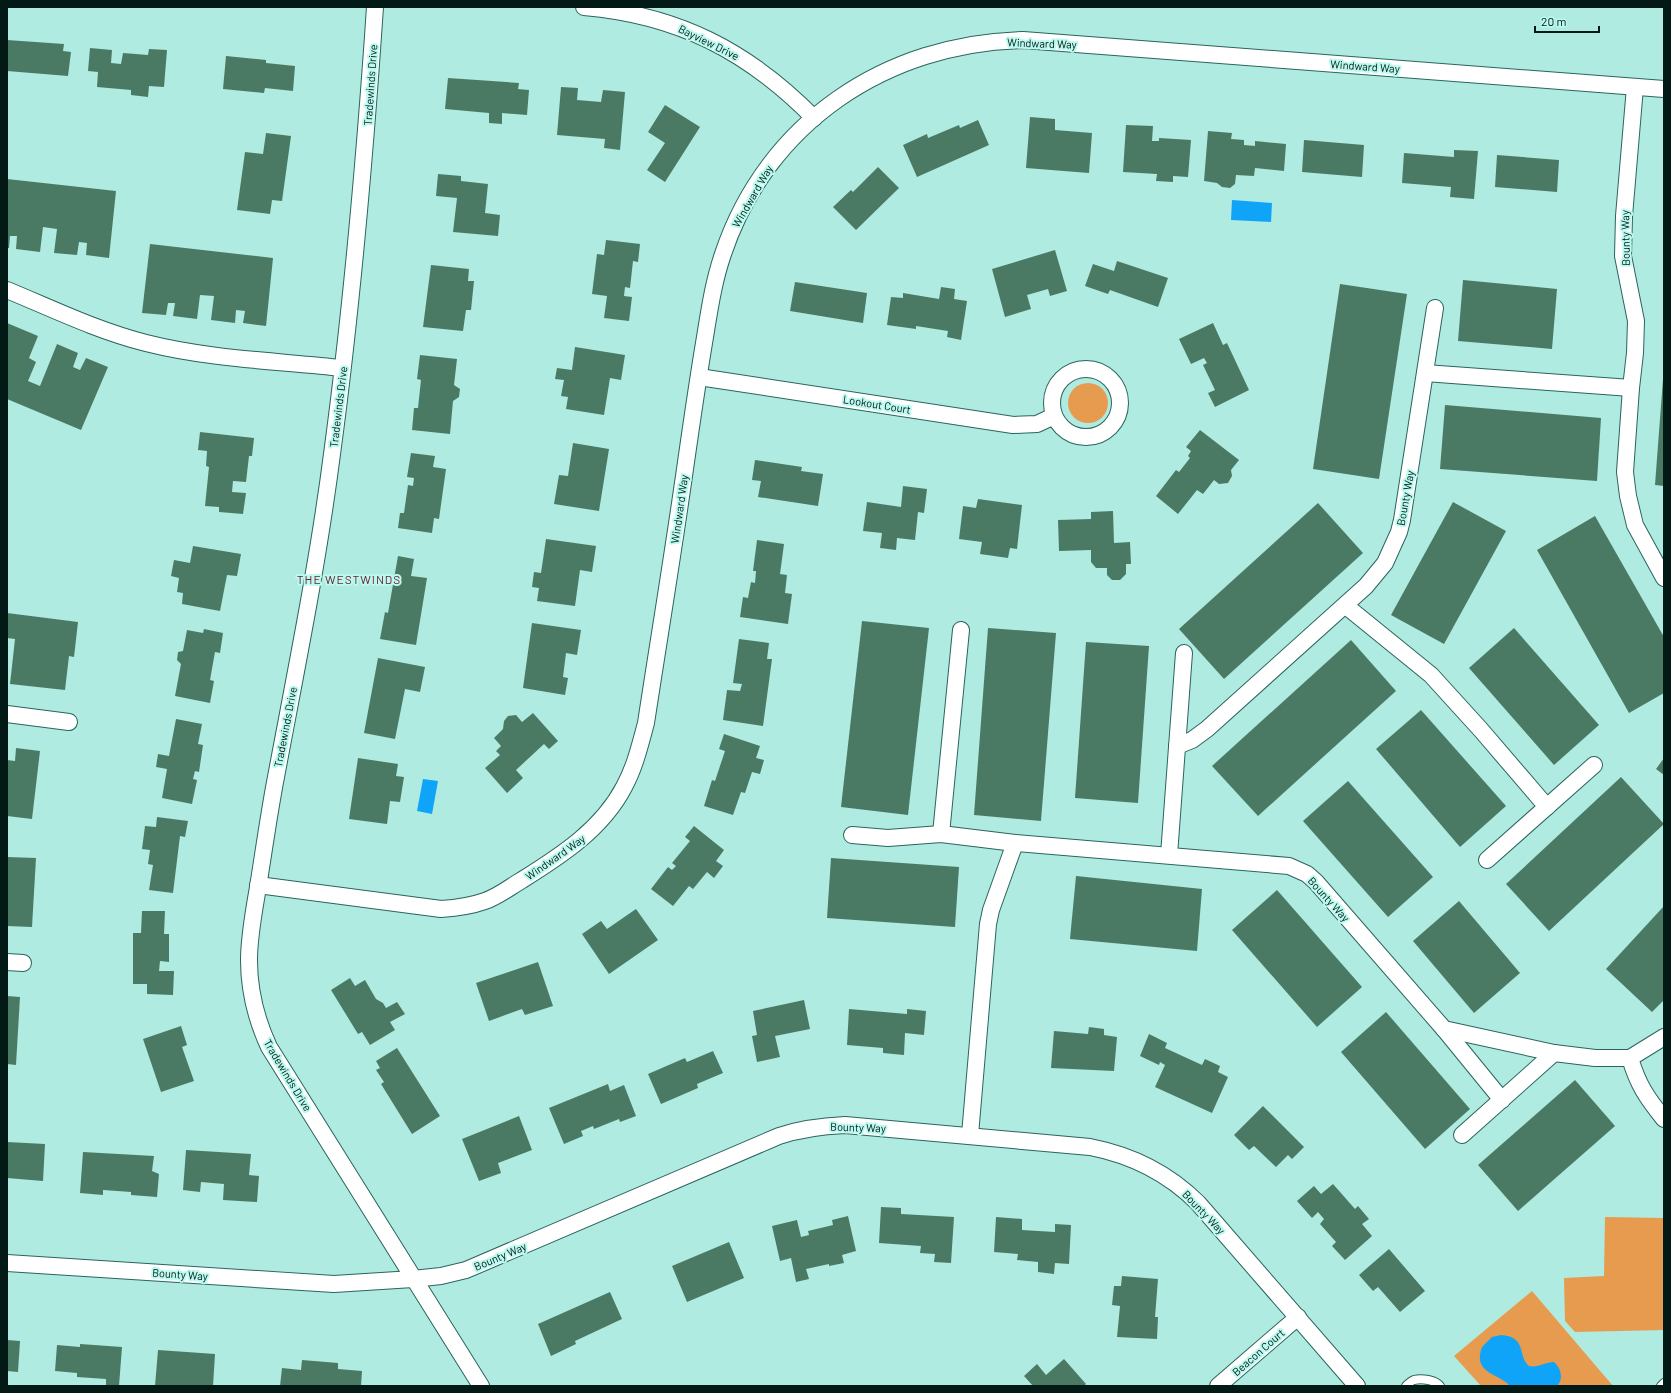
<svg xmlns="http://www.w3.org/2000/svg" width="1671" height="1393" font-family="Barlow,sans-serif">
  <rect width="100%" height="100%" fill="#afebe1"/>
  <g fill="#e79b4f">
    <circle cx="1088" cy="403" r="20"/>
    <path d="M1605,1217l59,1v112l-89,2 -10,-11 -1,-43 40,-2z"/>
    <path d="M1532,1291l81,95h-132l-27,-30z"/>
  </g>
  <g fill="#10a4f9">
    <path d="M1232,200l40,3 -1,19 -40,-2z"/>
    <path d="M423,779l15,2 -6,33 -15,-3z"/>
    <path d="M1501,1335c27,2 16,21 28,31 9,2 16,-4 25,-4 7,6 10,17 3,24h-47c-11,-13 -38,-12 -28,-39l10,-10z"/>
  </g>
  <g fill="#4b7a64">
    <path d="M7,40l57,4 -1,7 8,1 -3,24 -61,-5z"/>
    <path d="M90,48l22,2 -1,13 10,1 2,-11 25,2 1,-6 18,1 -3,37 -15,-1 -1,11 -17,-2v-5l-34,-3 1,-15 -10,-1z"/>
    <path d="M226,56l40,4v3l29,3 -2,25 -28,-3 -1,5 -41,-4z"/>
    <path d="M448,78l71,5 -1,6 11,1 -2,25 -25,-2v11l-13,-1v-10l-44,-4z"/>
    <path d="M561,87l17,1 -1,12 24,2 2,-12 22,2 -5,58 -16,-2 1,-9 -48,-4z"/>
    <path d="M665,105l35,22 -35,55 -18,-12 18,-27 -17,-11z"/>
    <path d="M1030,117l25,2v11l37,3 -3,40 -63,-5z"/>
    <path d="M978,120l11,25 -72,32 -14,-32 24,-11 1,4 31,-13 1,3z"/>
    <path d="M1126,125l27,1 -1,15h7v-3l32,2 -3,37 -15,-1v6l-17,-1 1,-7 -34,-2z"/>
    <path d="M1208,131l24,2 -1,6 13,1v5l11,1v-5l31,3 -2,27 -29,-3 -1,8 -18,-1 -1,9 -5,4 -8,-1 -5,-4 -13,-2z"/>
    <path d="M266,133l25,3 -9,65 -10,-1 -2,14 -33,-4 8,-58 18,2z"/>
    <path d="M1304,140l60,5 -2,32 -60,-5z"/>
    <path d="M1454,150l24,1 -4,48 -24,-2 1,-10 -49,-4 2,-30 50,4z"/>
    <path d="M1497,155l62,5 -2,32 -62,-5z"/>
    <path d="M878,167l21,21 -43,42 -23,-23 18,-17 2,2z"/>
    <path d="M438,174l23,2v5l27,3 -3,29 15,2 -2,21 -45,-4 4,-34 -21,-2z"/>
    <path d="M7,179l109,12 -7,67 -23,-3 1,-12 -8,-1 -2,13 -23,-2 3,-24 -14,-2 -3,25 -24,-3 1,-13h-7l-1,12h-2z"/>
    <path d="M606,240l34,4 -2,18 -5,-1 -3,27 -5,-1 -1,9 8,1 -3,24 -25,-3 3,-22 -15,-2 5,-40 7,1z"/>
    <path d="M150,244l123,14 -7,68 -23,-3 2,-12 -9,-1 -1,13 -24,-3 3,-24 -14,-1 -3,24 -24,-3 2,-13h-7l-2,12 -24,-2z"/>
    <path d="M1055,250l12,41 -17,5 -2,-7 -21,6 4,14 -26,8 -13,-48z"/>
    <path d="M1117,261l51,17 -10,29 -48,-17 -2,4 -23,-8 8,-22 21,7z"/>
    <path d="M431,265l38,4 -1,12h6l-3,29h-5l-3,21 -40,-4z"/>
    <path d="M1463,280l94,9 -5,60 -94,-8z"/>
    <path d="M795,282l72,11 -4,30 -73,-12z"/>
    <path d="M1340,284l67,10 -28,185 -66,-10z"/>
    <path d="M941,287l14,2 -1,10 13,2 -6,39 -14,-3 1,-6 -32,-5v3l-29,-4 4,-28 12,1v-5l36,6z"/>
    <path d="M7,323l31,13 -9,22 7,4 -8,19 12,5 17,-42 21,9 -5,14 7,3 6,-12 22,9 -27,63 -74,-31z"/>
    <path d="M1213,323l10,22 4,-2 22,47 -34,17 -7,-14 7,-3 -12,-25 4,-2 -3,-5 -13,6 -12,-25z"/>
    <path d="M575,347l50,8 -4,25 -11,-2 -6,37 -38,-6 2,-12 -7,-1 3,-16 -9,-1 2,-11 15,2z"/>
    <path d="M420,355l37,4 -3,26 6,4 -1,8 -6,4 -3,33 -38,-4 2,-22h4l3,-28 -4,-1z"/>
    <path d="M1663,379h1v107l-9,-1z"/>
    <path d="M1445,405l156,13 -4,63 -157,-12z"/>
    <path d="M1200,430l39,30 -8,10 1,6 -4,7 -9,1 -5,-4 -11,14 -6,-4 -19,24 -22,-18 20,-26 3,2 11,-14 -2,-2 3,-5 -5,-4z"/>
    <path d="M200,432l54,6 -2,18h-3l-3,26 -13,-1 -1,11 14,1 -3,21 -24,-2v-5l-14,-1 4,-39 -3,-1 1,-15 -9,-1z"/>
    <path d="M573,443l36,6 -10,62 -45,-7 5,-29 9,1z"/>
    <path d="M411,453l24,3 -2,11 13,2 -7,50 -5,-1 -2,15 -34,-5 2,-15h4l4,-28 5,1 1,-8 -7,-1z"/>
    <path d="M755,460l47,7 -1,4 22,3 -5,32 -60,-9 3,-16 -9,-1z"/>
    <path d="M903,486l24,3 -3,24 -6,-1 -3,28 -18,-2 -1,12 -16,-2 2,-15 -19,-2 4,-29 34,5z"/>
    <path d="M978,499l44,6 -5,44 -7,-1 -2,10 -28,-4 2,-12 -23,-3 4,-33 13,2z"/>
    <path d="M1453,502l53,29 -62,113 -53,-29z"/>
    <path d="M1318,503l45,50 -139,126 -45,-50z"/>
    <path d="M1113,511l1,32 16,-1 1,22h-5v10l-6,6h-8l-5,-5v-7h-11l-5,-6v-12l-32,1 -1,-31 33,-1v-7z"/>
    <path d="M1595,516l69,121v56l-35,20 -92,-163z"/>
    <path d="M546,539l50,7 -4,26 -12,-2 -5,36 -38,-5 2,-13 -7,-1 2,-15 7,1z"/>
    <path d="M757,540l27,4 -4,30 7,1 -2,18 7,1 -4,30 -48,-7 3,-20 5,1 3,-16 4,1 1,-12h-3z"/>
    <path d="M193,546l48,8 -4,22 -10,-1 -7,36 -38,-7 1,-11 -6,-1 2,-14 -8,-2 3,-16 16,3z"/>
    <path d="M398,556l16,3 -3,17 16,2 -11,67 -36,-6 5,-27 3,1z"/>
    <path d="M7,613l71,9 -4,35 -5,-1 -4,34 -55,-6 5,-45 -8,-1z"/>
    <path d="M862,621l67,7 -21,187 -67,-8z"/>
    <path d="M532,623l49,7 -4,25 -11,-2 -3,24 5,1 -3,17 -42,-7z"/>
    <path d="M988,628l68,5 -15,188 -67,-6z"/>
    <path d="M1514,628l85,97 -45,40 -85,-97z"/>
    <path d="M204,629l19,4 -3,20 -5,-1 -5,28 4,1 -4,22 -35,-7 6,-32 -4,-4 1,-8 5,-1 4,-21 16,3z"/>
    <path d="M739,639l30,4 -2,16h5l-9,67 -40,-6 4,-30 13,1 2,-7 -9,-1z"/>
    <path d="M1351,640l45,51 -138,125 -46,-50z"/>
    <path d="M1086,642l63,4 -11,157 -63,-5z"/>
    <path d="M378,658l47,9 -5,25 -15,-3 -10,50 -31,-6z"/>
    <path d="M1421,710l85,96 -46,41 -84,-98z"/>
    <path d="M533,713l25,28 -9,8 -5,-5 -28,26 7,8 -16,15 -22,-25 15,-13 -4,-4 5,-5 -7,-8 9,-9 1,-8 4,-5 8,-1 6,7z"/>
    <path d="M176,719l26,5 -4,20 5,1 -4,27 -4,-1 -2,8 4,1 -5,24 -30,-6 5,-29 -11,-2 2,-13 11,2z"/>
    <path d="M724,734l36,12 -4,12 8,2 -4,14 -8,-2 -7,21 -4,-1 -8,23 -29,-9 8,-26 3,1 10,-30 -6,-2z"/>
    <path d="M16,748l24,3 -8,68 -25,-3v-56l8,1z"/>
    <path d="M358,758l40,6 -2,12 8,1 -4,25 -10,-1 -3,23 -38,-5z"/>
    <path d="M1664,758v17l-8,-6z"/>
    <path d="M1621,777l43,47 -115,107 -43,-47z"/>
    <path d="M1348,781l85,96 -45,40 -85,-96z"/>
    <path d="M157,817l31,4 -3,16 -5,-1 -7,57 -24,-3 4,-25 -5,-1 2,-14 -8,-1 3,-23 11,1z"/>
    <path d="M694,826l30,24 -8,11 7,5 -9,12 -7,-6 -14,17 -4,-3 -16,20 -22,-17 17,-22 4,3 4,-4 -4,-3 18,-22 -5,-4z"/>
    <path d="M7,857l29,1 -4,69 -25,-1z"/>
    <path d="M831,858l128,9 -4,60 -128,-9z"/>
    <path d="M1076,876l126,13 -5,62 -127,-12z"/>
    <path d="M1277,890l85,97 -45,40 -85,-97z"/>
    <path d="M1459,901l61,72 -46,40 -61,-72z"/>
    <path d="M1664,906v94l-12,12 -46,-43z"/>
    <path d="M636,909l22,31 -49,34 -27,-40 19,-13 6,8z"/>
    <path d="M142,911h23l-1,23h5v28l-9,-1 -1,10h15l-1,24 -26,-1v-10h-14v-51h8z"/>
    <path d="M538,962l15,44 -28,9 -3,-6 -33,12 -13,-38z"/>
    <path d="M350,978l5,8 10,-6 11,19 7,4 3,5 11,-6 8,12 -15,8 5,8 -25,15 -8,-13 -4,2 -27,-44z"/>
    <path d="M7,996l13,1 -4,68 -9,-1z"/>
    <path d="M804,1000l6,29 -35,7 5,21 -23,5 -5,-26 5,-1 -4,-24z"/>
    <path d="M849,1009l58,5v-5l19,2 -2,24 -19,-2 -1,22 -21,-2v-5l-36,-3z"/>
    <path d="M1386,1012l84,97 -45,40 -84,-97z"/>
    <path d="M181,1026l6,19 -5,2 12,34 -33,11 -18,-53z"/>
    <path d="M1089,1027l15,2v6l13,2 -3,34 -63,-3 3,-37 34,3z"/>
    <path d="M1149,1034l18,9 -2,5 37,17 3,-6 15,7 -2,6 10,5 -16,36 -57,-26 10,-22 -5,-3 -1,3 -19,-9z"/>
    <path d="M397,1048l43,68 -28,18 -31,-50 3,-2 -8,-12 4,-2 -4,-7z"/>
    <path d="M713,1051l10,22 -26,11 1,4 -37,16 -13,-30 37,-16 2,4z"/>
    <path d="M1575,1080l40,46 -97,85 -40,-46z"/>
    <path d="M608,1084l2,7 14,-6 12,31 -16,6 -1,-3 -25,10 -1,-3 -12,5 2,5 -19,8 -15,-36z"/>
    <path d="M1263,1106l41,41 -12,12 -4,-4 -12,12 -22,-21 -5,4 -15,-15z"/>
    <path d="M519,1116l13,34 -34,13 3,10 -22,8 -17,-42z"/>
    <path d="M7,1142l38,2 -2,37 -36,-3z"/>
    <path d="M186,1150l65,4 -2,21 10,1 -2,26 -34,-2 1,-16 -23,-2 -1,10 -17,-2z"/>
    <path d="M83,1152l71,4 -2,15 7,3 -2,23 -26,-2v-3l-28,-2v5l-23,-2z"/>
    <path d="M1333,1184l22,25 3,-3 11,13 -7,5 10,12 -27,24 -13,-14 4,-4 -16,-18 4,-5 -6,-7 -6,6 -15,-17 17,-15 7,8z"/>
    <path d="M881,1207l20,1v6l53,3 -3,46 -17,-1 1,-8 -15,-1 1,-7 -42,-3z"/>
    <path d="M848,1216l8,35 -14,4 2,8 -15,3v-2l-23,5 3,10 -13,3 -5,-24 -11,3 -8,-35 25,-6 4,17 8,-2 -1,-4 25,-6 -1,-5z"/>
    <path d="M996,1217l26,2v11l33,2v-8l16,1 -2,39 -14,-1 -1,11 -16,-2v-10l-21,-2 1,-6 -24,-2z"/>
    <path d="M729,1242l15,36 -57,24 -15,-36z"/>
    <path d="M1389,1249l36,42 -25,21 -22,-25 -5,4 -14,-16z"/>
    <path d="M1122,1276l36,3 -3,38h3l-1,22 -40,-2 3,-31 -8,-1 2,-19h7z"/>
    <path d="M610,1292l12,27 -47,22 1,3 -25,12 -13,-32z"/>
    <path d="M7,1340l13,1 -2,31 -11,-1z"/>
    <path d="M80,1344l42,3 -3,39h-13v-7l-29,-2v-4l-22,-2 2,-26 23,2z"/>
    <path d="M158,1350l57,4 -2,32h-58z"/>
    <path d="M1064,1359l22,25 -2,2h-51l-9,-10 13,-12 9,11z"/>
    <path d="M302,1360l36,3v6l24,2 -1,15h-81l2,-18 19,2z"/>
  </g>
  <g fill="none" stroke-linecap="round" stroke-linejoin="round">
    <defs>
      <g id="service">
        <path d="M1406,1386c2,-2 5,-5 8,-6 8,-2 21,0 26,6"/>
        <path d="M1661,1386l3,-3"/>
      </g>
      <g id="minor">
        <path d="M375,7c-10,149 -23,299 -43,447 -14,109 -36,216 -56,323 -7,36 -12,73 -18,110 -4,24 -9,49 -9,73 0,31 7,59 20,87l212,339"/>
        <path d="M584,7c94,8 164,44 230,111"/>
        <path d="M1635,87l-11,129 -1,40 13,65 -1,32 -4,35 -6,84 3,24 7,29 29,53"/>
        <path d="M7,290c46,19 91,41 139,53 63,16 131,18 196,25"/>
        <circle cx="1086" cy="403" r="34"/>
        <path d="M1425,373l206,15"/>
        <path d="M699,377l314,48 24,-1 17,-8"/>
        <path d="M1346,606l85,69 50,55 66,77"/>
        <path d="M7,714l62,8"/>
        <path d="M1177,746l15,-6 15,-11 159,-143 19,-23 14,-31 3,-12 33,-212"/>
        <path d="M941,834l20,-204"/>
        <path d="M852,835l36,3 53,-4 74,9 274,23 18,8 9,8 128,147 110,24 41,5h35"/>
        <path d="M1169,855l15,-202"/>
        <path d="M1487,860l107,-95"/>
        <path d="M258,885l183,24c15,-1 30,-3 44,-8 14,-5 25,-14 37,-21 40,-25 80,-51 102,-93 11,-20 16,-42 22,-64 13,-85 27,-169 39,-254 6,-42 12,-84 19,-126 5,-30 9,-60 19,-89 44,-132 164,-211 300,-214l641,49"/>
        <path d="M7,962l16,1"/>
        <path d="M1444,1029l58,71"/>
        <path d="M1664,1037l-34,21c8,27 17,40 34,61"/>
        <path d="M970,1135l18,-211 3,-14 24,-67"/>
        <path d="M1462,1135l92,-82"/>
        <path d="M7,1263l327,21 79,-5 28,-3 25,-6 313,-134c21,-7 44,-10 66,-11l245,22c41,8 78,26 108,56l159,183"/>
        <path d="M1218,1386l80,-69"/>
      </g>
    </defs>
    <use href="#service" stroke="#2a655d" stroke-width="10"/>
    <use href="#minor" stroke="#2a655d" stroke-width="18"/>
    <use href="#service" stroke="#fff" stroke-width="8"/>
    <use href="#minor" stroke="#fff" stroke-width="16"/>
  </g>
  <g text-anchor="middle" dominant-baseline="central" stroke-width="4" stroke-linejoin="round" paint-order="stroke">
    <g font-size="11" fill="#021916" stroke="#bcf9ef">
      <text transform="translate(709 42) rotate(26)">Bayview Drive</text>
      <text transform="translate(1042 43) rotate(2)">Windward Way</text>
      <text transform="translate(1365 66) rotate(4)">Windward Way</text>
      <text transform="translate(370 85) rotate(-86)">Tradewinds Drive</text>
      <text transform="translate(752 196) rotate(-60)">Windward Way</text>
      <text transform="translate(1625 238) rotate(-91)">Bounty Way</text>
      <text transform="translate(877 404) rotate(9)">Lookout Court</text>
      <text transform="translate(338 407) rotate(-83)">Tradewinds Drive</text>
      <text transform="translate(1405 498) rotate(-80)">Bounty Way</text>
      <text transform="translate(679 509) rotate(-82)">Windward Way</text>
      <text transform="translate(285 727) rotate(-79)">Tradewinds Drive</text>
      <text transform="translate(555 857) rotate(-35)">Windward Way</text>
      <text transform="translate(1329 899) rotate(48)">Bounty Way</text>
      <text transform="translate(288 1075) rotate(59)">Tradewinds Drive</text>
      <text transform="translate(858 1127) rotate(2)">Bounty Way</text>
      <text transform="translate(1204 1212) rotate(46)">Bounty Way</text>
      <text transform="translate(500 1256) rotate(-23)">Bounty Way</text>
      <text transform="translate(180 1274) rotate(4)">Bounty Way</text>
      <text transform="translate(1258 1352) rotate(-41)">Beacon Court</text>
    </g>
    <g font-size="12" letter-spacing="1" fill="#69243a" stroke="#bcf9ef">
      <text x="349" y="579">THE WESTWINDS</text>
    </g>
  </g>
  <rect width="1671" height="1393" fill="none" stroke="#021916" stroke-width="16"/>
  <path d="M1535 26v6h64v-6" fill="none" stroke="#021916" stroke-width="2"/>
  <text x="1541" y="26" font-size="12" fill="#021916" stroke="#bcf9ef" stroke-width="3" paint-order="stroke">20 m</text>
</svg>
